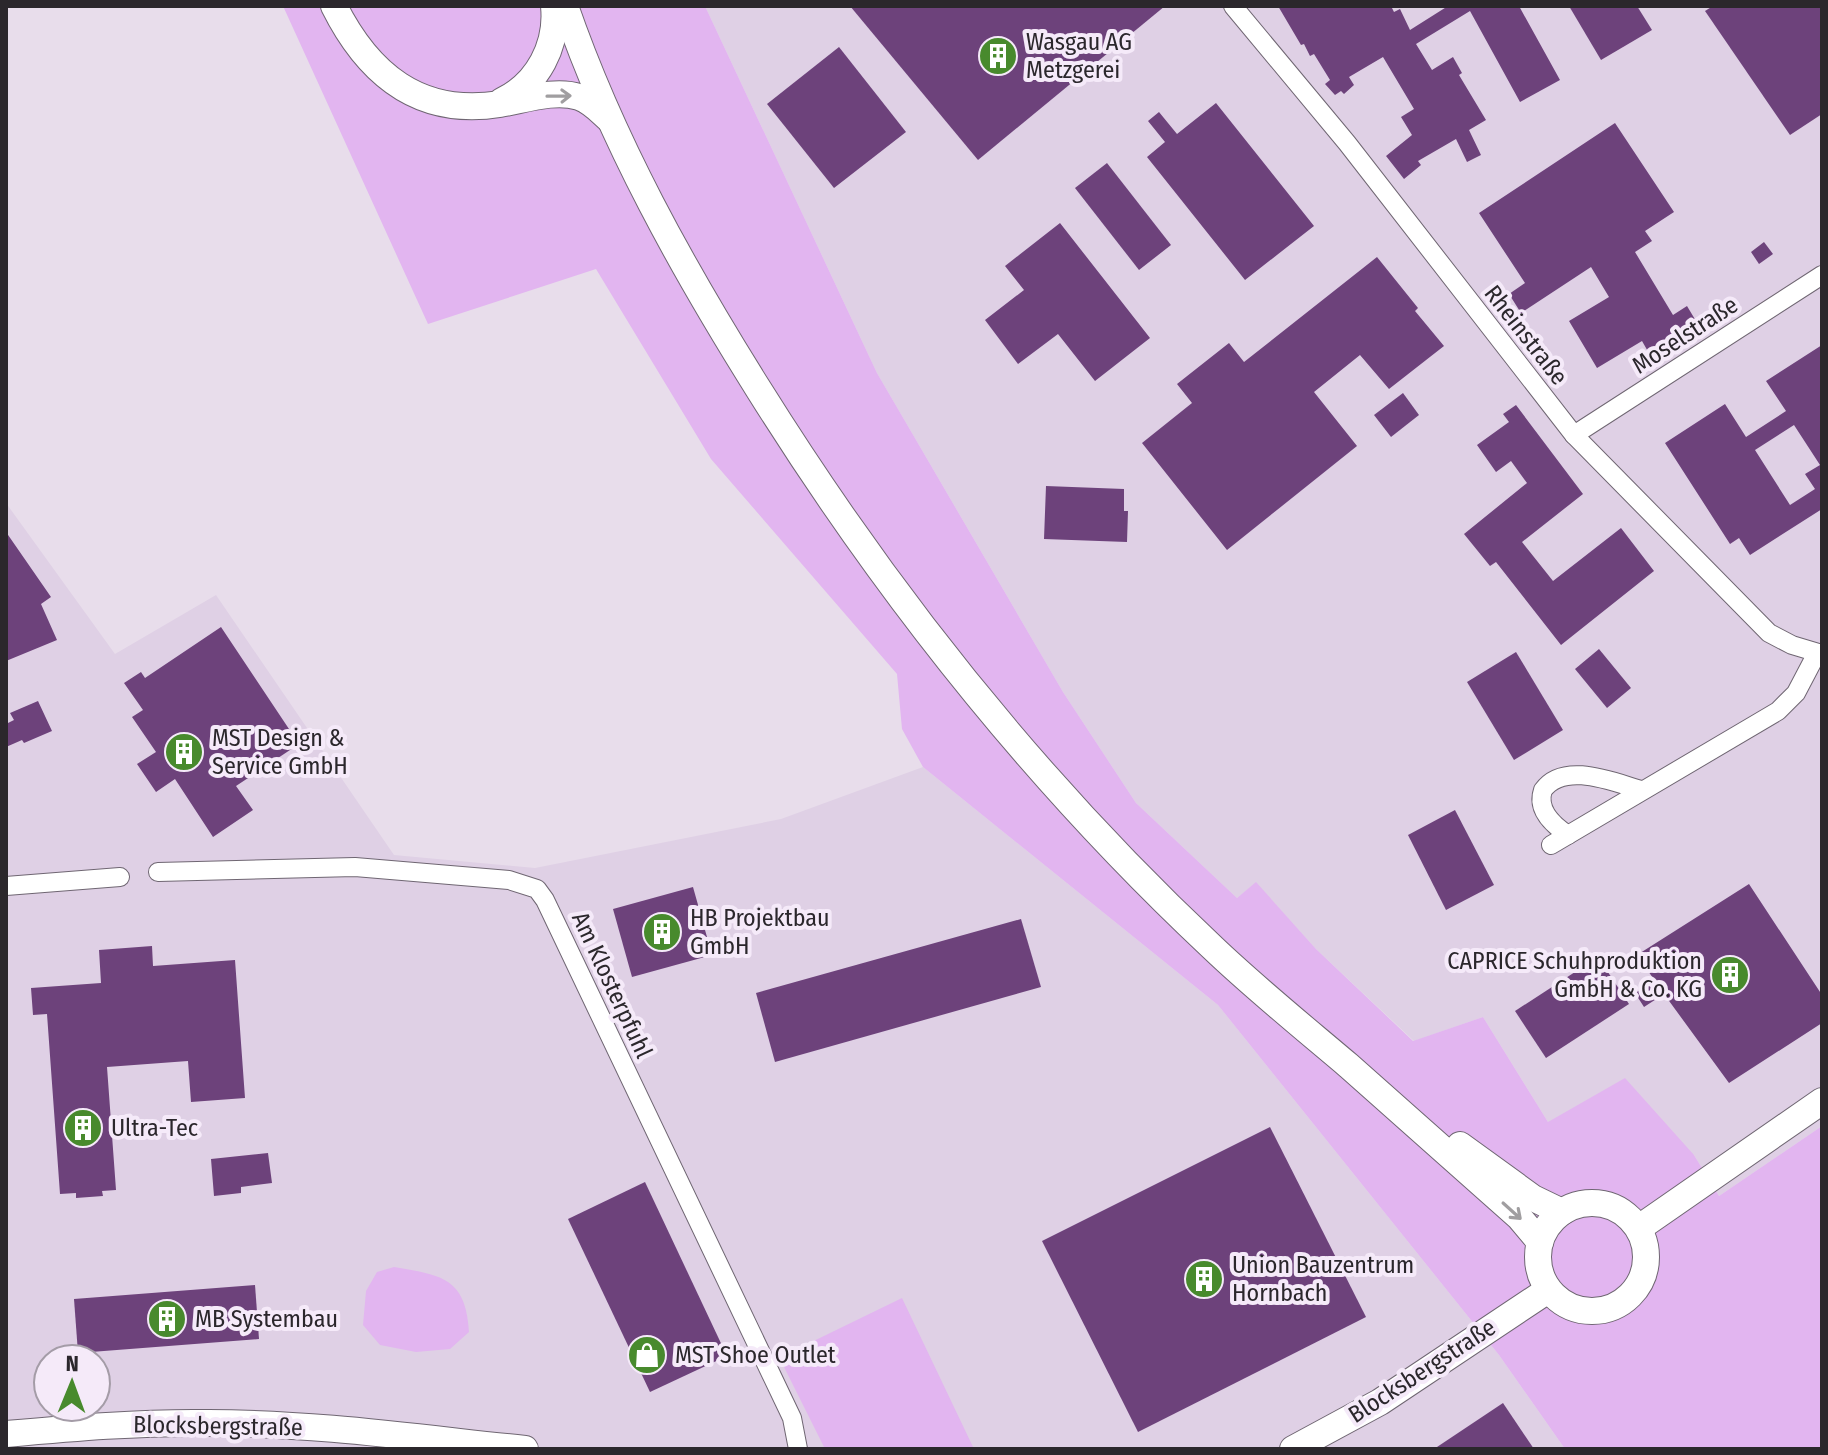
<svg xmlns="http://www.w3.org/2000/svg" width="1828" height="1455" font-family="'Fira Sans Condensed',sans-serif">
  <rect width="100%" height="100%" fill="#e8ddeb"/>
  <g fill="#dfd0e5" fill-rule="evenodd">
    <path d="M705,6h1117v1120l-103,70 -25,-41 -146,-33 -65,-105 -69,24 -98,-92 -60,-66 -19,15 -101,-95 -73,-111 -186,-319z"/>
    <path d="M6,503l109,151 101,-59 178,260 141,13 246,-49 142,-52 295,238 281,350 66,94h-1559zM48,1359h48v48h-48z"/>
  </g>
  <g fill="#e2b5f0">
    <path d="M283,6h422l172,367 186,319 73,111 101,95 19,-16 60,67 97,92 70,-24 65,105 77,-44 69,77 25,41 103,-70v323h-257l-66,-94 -281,-350 -295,-238 -21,-38 -5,-55 -186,-215 -115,-190 -168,55z"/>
    <path d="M394,1267c48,8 72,11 75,65l-19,17 -34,3 -36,-7 -17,-20 3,-34 11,-19z"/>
    <path d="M902,1298l72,151h-149l-41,-82 5,-14z"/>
  </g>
  <g fill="#6d427b" fill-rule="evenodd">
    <path d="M850,6h315l-187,154z"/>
    <path d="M1278,6h113l3,6 6,-3 10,21 38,-24h71l41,74 -40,22 -50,-91 -54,33 16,26 21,-13 9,16 -3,2 27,45 -17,10 12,25 -14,7 -11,-23 -38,22 3,4 -17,14 -18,-23 26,-21 -11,-18 13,-8 -31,-52 -34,20 5,8 -10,9 -3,-3 -6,4 -10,-11 5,-4 -16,-26 -4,2 -6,-12 -3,1z"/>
    <path d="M1569,6h68l15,24 -51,30z"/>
    <path d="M1713,6h109v108l-32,21 -85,-124z"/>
    <path d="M839,47l67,85 -72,56 -67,-84z"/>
    <path d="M1216,103l98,123 -69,54 -98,-123 18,-15 -17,-21 11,-9 18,22z"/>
    <path d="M1615,123l59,89 -29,19 7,10 -17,11 38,63 14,-9 12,20 -49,29 -8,-14 -45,27 -28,-47 40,-24 -18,-30 -70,46 -12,-19 16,-11 -46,-70z"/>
    <path d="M1107,163l64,82 -32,25 -64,-82z"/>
    <path d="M1060,223l90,115 -55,43 -37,-47 -40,30 -33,-44 39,-30 -19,-24z"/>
    <path d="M1764,242l9,12 -14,10 -8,-12z"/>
    <path d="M1377,257l41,51 -3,3 29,35 -55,43 -29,-34 -46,37 43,54 -130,104 -85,-107 50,-40 -15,-19 52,-41 15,19z"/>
    <path d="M1822,345v164l-72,46 -11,-17 -9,6 -65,-101 60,-39 21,33 40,-26 -20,-30zM1794,425l26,40 -15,9 10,15 -25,16 -35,-55z"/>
    <path d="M1403,393l16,22 -28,22 -17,-22z"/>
    <path d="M1516,405l67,89 -61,48 31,39 68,-53 33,43 -93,74 -65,-83 -6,4 -26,-32 63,-51 -16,-22 -15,11 -19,-27 32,-23 -6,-8z"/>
    <path d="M1046,486l78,3v22h4l-1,31 -83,-3z"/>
    <path d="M6,532l45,65 -10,7 16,36 -51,21z"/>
    <path d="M221,627l78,117 -63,42 17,24 -40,27 -38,-58 -19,13 -19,-28 19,-12 -24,-35 11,-7 -19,-27 17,-11 4,6z"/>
    <path d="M1599,649l32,39 -24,20 -32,-39z"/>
    <path d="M1516,652l47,78 -49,30 -47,-78z"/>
    <path d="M38,701l14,30 -28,12 -2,-3 -16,7v-23l8,-4 -4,-7z"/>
    <path d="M1455,810l39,75 -48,25 -38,-75z"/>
    <path d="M1749,884l73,111v28l-93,60 -65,-89 -20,13 -9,-14 20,-12 -18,-26z"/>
    <path d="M693,887l19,68 -80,22 -19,-68z"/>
    <path d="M1021,919l20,68 -266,75 -19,-69z"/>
    <path d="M152,946l1,20 82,-6 10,138 -54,4 -3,-41 -81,6 9,123 -14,1 1,5 -27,2v-5l-16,1 -13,-180 -14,1 -2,-27 70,-5 -2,-33z"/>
    <path d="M1598,957l31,47 -83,54 -31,-47z"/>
    <path d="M1270,1127l96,190 -228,115 -96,-191z"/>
    <path d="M268,1153l4,30 -31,4v6l-27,3 -3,-37z"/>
    <path d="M645,1182l82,174 -77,36 -82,-173z"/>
    <path d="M255,1285l4,54 -181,14 -4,-54z"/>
    <path d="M1503,1403l31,46h-100z"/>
  </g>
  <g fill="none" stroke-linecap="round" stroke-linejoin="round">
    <defs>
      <g id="street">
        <path d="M1233,6l114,137 227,292 195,198 23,12 30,9"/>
        <path d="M1574,435l248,-160"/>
        <path d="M1568,835c-15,-10 -32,-25 -25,-45 21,-29 70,-8 98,0"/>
        <path d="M1551,845l227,-134 18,-18 21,-40"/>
        <path d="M158,872l197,-5 154,13 28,9 8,11 247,518 6,31"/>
        <path d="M6,886l114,-9"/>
      </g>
      <g id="secondary">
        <path d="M334,6c34,68 85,111 166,98 24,-4 55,-15 79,-7 12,4 21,14 30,22"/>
        <path d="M565,6c47,136 118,263 194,384 127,203 279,394 454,558 43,41 90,79 136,118 57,50 113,101 170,151l21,25"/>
        <path d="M502,101c36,-17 56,-56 52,-95"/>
        <path d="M1460,1145l73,53 29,14"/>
        <circle cx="1592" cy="1257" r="54"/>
        <path d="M1639,1228l183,-127"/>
        <path d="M6,1434c67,-6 134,-12 202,-11 106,0 211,15 317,26"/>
        <path d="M1293,1449l87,-47 168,-112"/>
      </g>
    </defs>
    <use href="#street" stroke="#6f6672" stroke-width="20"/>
    <use href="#secondary" stroke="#6f6672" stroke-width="28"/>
    <use href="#street" stroke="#fff" stroke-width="18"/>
    <use href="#secondary" stroke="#fff" stroke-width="26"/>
  </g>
  <defs><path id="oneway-shaft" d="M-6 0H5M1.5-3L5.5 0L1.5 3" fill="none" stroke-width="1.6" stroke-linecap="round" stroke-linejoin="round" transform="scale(2)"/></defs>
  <g stroke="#a09ea0">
    <use href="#oneway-shaft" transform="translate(559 96) rotate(-1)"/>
    <use href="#oneway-shaft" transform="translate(1512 1211) rotate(42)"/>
  </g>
  <defs>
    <symbol id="building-disc" viewBox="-11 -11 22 22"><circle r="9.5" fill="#488a2d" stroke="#f5eaf9"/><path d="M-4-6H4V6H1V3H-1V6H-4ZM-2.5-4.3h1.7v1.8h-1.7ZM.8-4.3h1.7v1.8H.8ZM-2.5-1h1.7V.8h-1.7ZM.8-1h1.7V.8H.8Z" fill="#fff"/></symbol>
    <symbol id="shop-disc" viewBox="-11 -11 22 22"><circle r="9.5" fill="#488a2d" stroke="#f5eaf9"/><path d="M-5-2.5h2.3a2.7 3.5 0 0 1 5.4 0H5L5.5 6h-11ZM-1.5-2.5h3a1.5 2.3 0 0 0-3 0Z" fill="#fff"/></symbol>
  </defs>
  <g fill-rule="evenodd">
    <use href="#building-disc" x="976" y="34" width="44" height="44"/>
    <use href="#building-disc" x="162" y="730" width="44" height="44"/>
    <use href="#building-disc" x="640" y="910" width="44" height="44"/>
    <use href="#building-disc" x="1708" y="953" width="44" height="44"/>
    <use href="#building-disc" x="61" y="1106" width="44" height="44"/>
    <use href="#building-disc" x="1182" y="1257" width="44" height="44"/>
    <use href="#building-disc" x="145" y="1297" width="44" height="44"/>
    <use href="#shop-disc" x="625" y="1333" width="44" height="44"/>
  </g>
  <g text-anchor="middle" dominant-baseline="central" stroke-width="8" stroke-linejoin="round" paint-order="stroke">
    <g font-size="24" fill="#2b272c" stroke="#f5eaf9" text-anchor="start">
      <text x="1026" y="42">Wasgau AG<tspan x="1026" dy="28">Metzgerei</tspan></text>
      <text x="212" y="738">MST Design &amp;<tspan x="212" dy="28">Service GmbH</tspan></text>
      <text x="690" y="918">HB Projektbau<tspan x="690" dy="28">GmbH</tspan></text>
      <text x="1702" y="961" text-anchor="end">CAPRICE Schuhproduktion<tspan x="1702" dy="28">GmbH &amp; Co. KG</tspan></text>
      <text x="111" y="1128">Ultra-Tec</text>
      <text x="1232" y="1265">Union Bauzentrum<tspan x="1232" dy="28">Hornbach</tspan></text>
      <text x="195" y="1319">MB Systembau</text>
      <text x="675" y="1355">MST Shoe Outlet</text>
    </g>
    <g font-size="24" fill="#2b272c" stroke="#f5eaf9">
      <text transform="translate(1526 335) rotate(52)">Rheinstraße</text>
      <text transform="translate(1685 335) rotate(-33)">Moselstraße</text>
      <text transform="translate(612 985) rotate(65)">Am Klosterpfuhl</text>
      <text transform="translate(1422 1371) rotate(-33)">Blocksbergstraße</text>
      <text transform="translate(218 1426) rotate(1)">Blocksbergstraße</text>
    </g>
  </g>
  <rect width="1828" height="1455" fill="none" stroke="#2b272c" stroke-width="16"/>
  <g transform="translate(72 1383) rotate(1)"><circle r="38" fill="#f5eaf9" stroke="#a49ca7" stroke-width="2"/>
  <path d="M0-6L14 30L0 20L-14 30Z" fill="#488a2d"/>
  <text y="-12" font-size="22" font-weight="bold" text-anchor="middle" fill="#2b272c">N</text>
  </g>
</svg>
